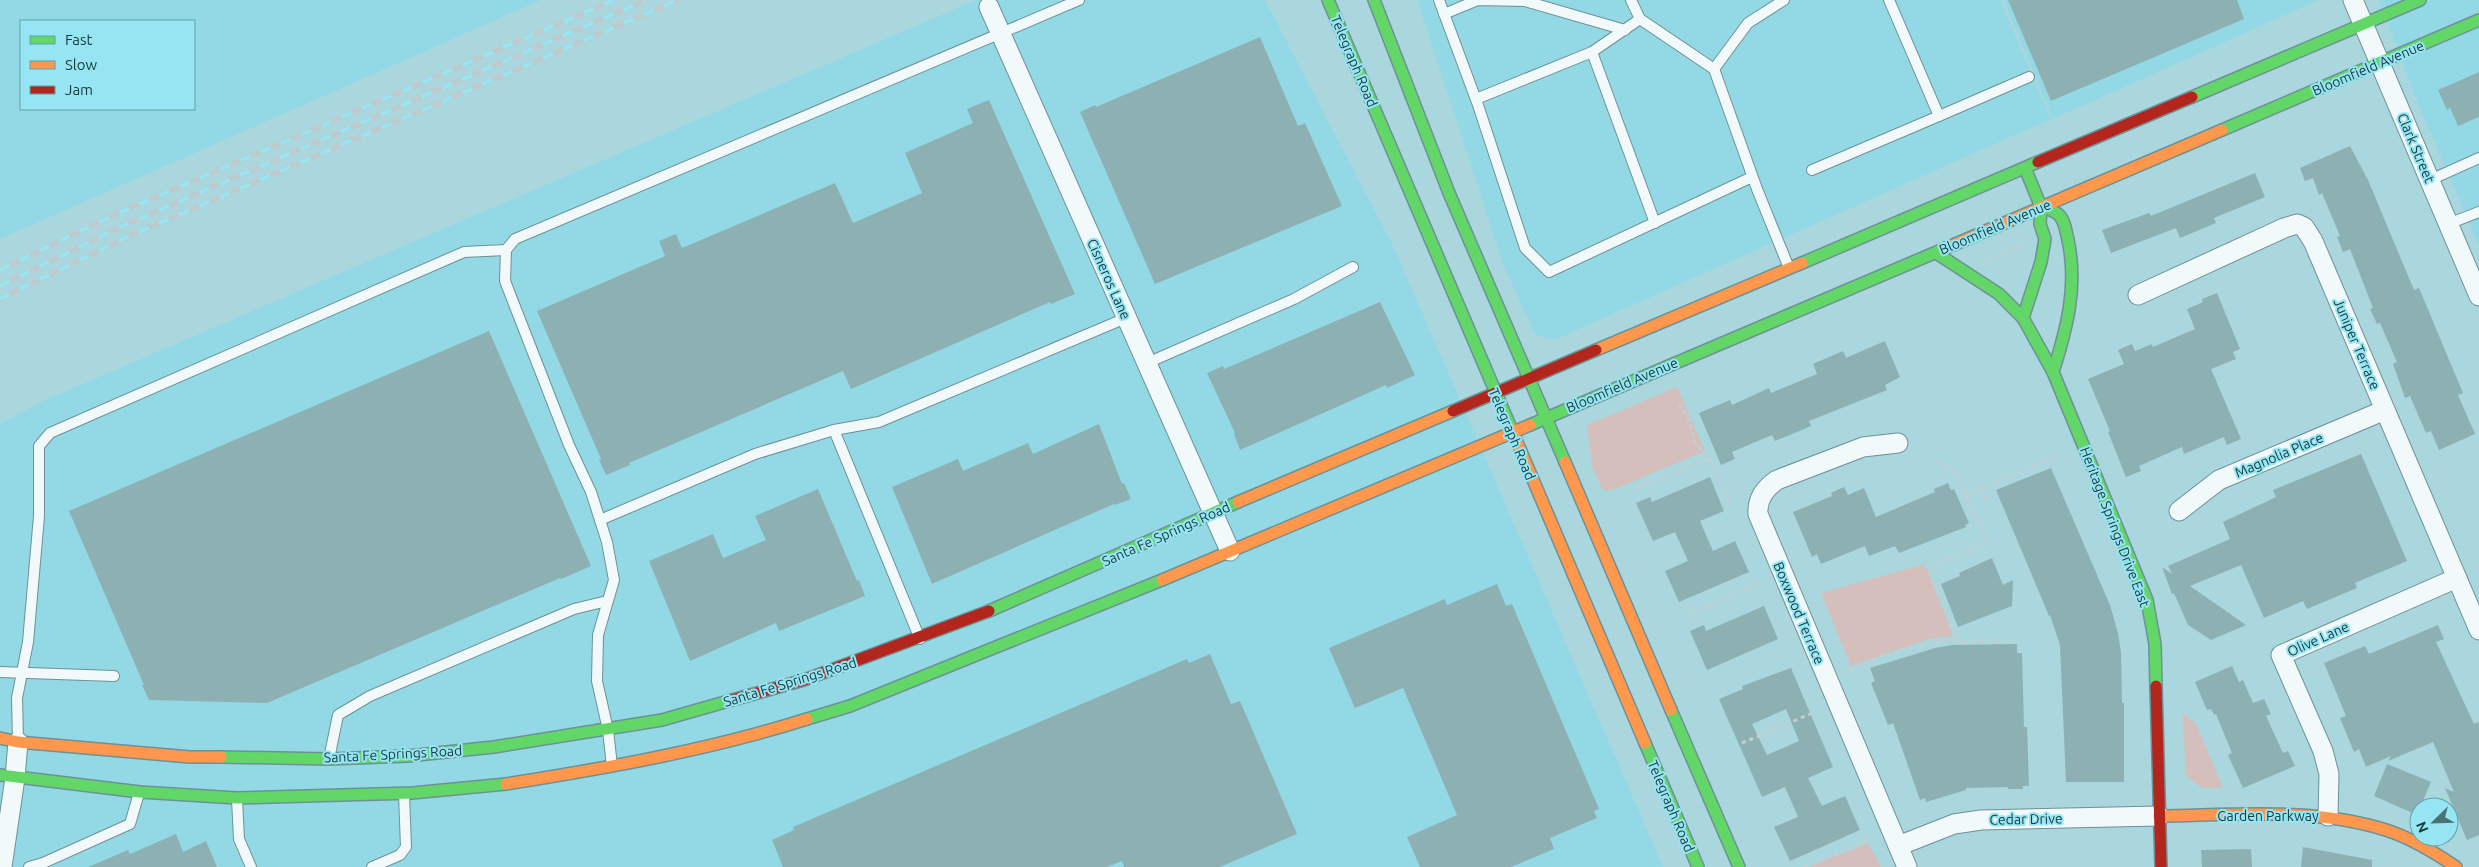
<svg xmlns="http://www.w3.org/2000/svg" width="2479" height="867" font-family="Ubuntu,sans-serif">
  <rect width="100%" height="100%" fill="#aad6dd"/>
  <g fill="#93d9e5" fill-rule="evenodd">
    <path d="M0,0h541l-541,239zM194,21v88h-173v-88z"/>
    <path d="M976,0h289l129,248 269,619h-1663v-443l43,-23z"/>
    <path d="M1417,0h583l51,119 -497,221 -19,-6 -31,-67z"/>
    <path d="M2004,0h315l-266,119z"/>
    <path d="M2379,0h100v245l-61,-141z"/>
  </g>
  <g fill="#d4bfbd">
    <path d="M1677,387l28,64 -90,38 -12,2 -11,-26 -5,-40z"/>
    <path d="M1925,564l28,72 -25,3 -77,27 -30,-73z"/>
    <path d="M2182,713l14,11 27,64h-21l-16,-12z"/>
    <path d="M1868,843l13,24h-72z"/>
  </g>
  <g fill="#8db1b3" fill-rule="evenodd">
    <path d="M2008,0h229l7,19 -193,82z"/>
    <path d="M1260,37l38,89 7,-3 37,83 -187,78 -75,-172 15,-7 1,2z"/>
    <path d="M2479,72v45l-21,9 -8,-18 -3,2 -9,-20z"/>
    <path d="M989,100l86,194 -24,10 -1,-2 -199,87 -8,-18 -214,92 1,2 -24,10 -7,-15 2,-1 -64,-148 128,-55 -6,-15 17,-7 6,14 153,-65 18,40 69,-30 -17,-40 68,-30 -6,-14z"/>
    <path d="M2350,146l18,34 46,110 5,-2 44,105 -5,2 17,39 -36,16 -8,-19 -5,2 -16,-37 -5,2 -12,-34 4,-2 -17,-39 -3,1 -7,-15 3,-1 -23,-59 -7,3 -6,-15 3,-1 -18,-43 -3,2 -6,-17 -8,3 -5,-13z"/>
    <path d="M2255,173l10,24 -51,21 2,5 -36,15 -4,-10 -65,25 -9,-23 47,-17 2,3z"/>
    <path d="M2217,293l23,56 -7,3 3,7 -25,10 30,70 -14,6 -3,-8 -40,17 -2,-7 -43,19 2,5 -15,6 -18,-45 2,-1 -22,-52 36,-15 -6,-14 14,-6 3,7 17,-7 1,3 42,-18 -8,-20 16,-7 -1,-3z"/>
    <path d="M1380,302l35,73 -28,13 -1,-3 -146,65 -6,-16 1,-1 -28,-60 16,-7 1,3z"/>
    <path d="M489,331l102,235 -30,13 -1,-1 -293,125 -118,-3 -7,-15h2l-75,-174z"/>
    <path d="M1885,341l15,36 -15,8 2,5 -78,31 2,5 -14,6 -22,9 -3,-6 -40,17 3,7 -14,6 -22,-52 31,-13 2,5 37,-17 2,5 46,-19 -4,-10 30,-13 3,7z"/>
    <path d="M1099,424l23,60 2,-1 7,16 -16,6 -1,-1 -182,80 -40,-97 66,-28 5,12 65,-28 5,11z"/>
    <path d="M2361,454l46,107 -52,22 2,5 -50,21 -4,-8 -39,17 -23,-53 -51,21 56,39 -35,15 -23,-15 -14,-32 -2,1 -10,-27 10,7 -4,-8 62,-27 -7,-17 53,-25 -3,-7z"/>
    <path d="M2051,468l59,137 8,28 3,19 1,51h2v79h-58l-6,-137 -10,-30 -1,1 -53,-126z"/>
    <path d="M1710,477l14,34 -24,10 13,30 22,-10 14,31 -70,30 -14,-31 23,-10 -13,-29 -22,9 -17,-38 14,-6 2,5z"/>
    <path d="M1948,483l3,7 3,-1 15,34 -4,2 1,2 -67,26 -4,-7 -26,10 -4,-10 -44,18 -4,-10 -5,3 -19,-45 39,-16 -1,-3 13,-6 4,8 16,-7 12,29 59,-25 -1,-3z"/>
    <path d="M818,489l39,92 2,-1 6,16 -86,35 -3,-8 -86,38 -41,-100 64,-27 10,24 43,-18 -11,-24z"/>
    <path d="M1992,558l11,27 10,-5 -1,26 -54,21 -17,-43 19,-8 -1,-3z"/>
    <path d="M1497,584l9,22 6,-2 87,205 -5,2 3,7 -47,20 4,11 -43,18h-91l-13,-30 50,-22 -54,-127 -48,20 -26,-60 116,-49 2,6z"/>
    <path d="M1764,606l14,33 -71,31 -17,-39 14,-6 2,6z"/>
    <path d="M2438,625l6,14 -8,3 38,82 5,-2v113l-12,5 -22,-52 9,4 -21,-50 -45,19 3,-5 -25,11 -7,-18 -5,3 -14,-34 6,-2 -22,-53 41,-17 4,8z"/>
    <path d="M2017,644v9h5l2,74h3l2,59h-6v3h-15v-2l-42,1v2l-40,12 -1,-4 -5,2 -27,-77 -5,2 -17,-42 4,-2 -5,-13 65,-20 17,-3z"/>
    <path d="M1210,654l21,50 9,-3 57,133 -77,33h-96l-2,-6 -15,6h-324l-11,-27 22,-10 -1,-3 394,-168 2,4z"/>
    <path d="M2232,666l7,16 4,-2 10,23 11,-4 7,15 -5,2 17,37 5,-2 7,15 -52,22 -15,-33 4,-2 -16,-39 -2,1 -3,-6 -4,1 -12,-28z"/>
    <path d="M1791,668l42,99 -25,11 14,28 23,-10 15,34 -70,31 -16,-34 24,-10 -13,-30 -23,10 -43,-98 24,-10 -1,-3zM1786,709l13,32 -32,14 -15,-31z"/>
    <path d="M2387,764l44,18 -14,33 -43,-19z"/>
    <path d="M176,834l7,18 23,-11 11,26h-129l40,-17 2,4z"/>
    <path d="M2303,847l69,13v7h-71z"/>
    <path d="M2251,849l1,18h-50l-1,-17z"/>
  </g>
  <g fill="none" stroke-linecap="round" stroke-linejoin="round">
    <defs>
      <g id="lane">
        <path d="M1439,0l39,105 47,143 24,24 203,-95"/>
        <path d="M1631,0l9,19 74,50 43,120 32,79"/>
        <path d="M1444,14l34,-14 47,1 100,29"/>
        <path d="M1592,52l48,-33"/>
        <path d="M1714,69l34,-46 36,-23"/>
        <path d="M1476,99l116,-47 63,171"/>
        <path d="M1939,116l90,-39"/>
        <path d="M1812,170l127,-54 -50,-116"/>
        <path d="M2430,180l49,-22"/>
        <path d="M2448,224l31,-12"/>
        <path d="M1147,363l147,-64 59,-32"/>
        <path d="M834,430l86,209"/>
        <path d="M600,520l155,-66 79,-24 45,-8 247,-104"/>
        <path d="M0,672l114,4"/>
        <path d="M18,741l-1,-43 11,-56 11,-126v-70l11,-13 414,-181 42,-2"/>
        <path d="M329,759l9,-44 32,-19 204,-87 33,-8"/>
        <path d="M612,766l-4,-36 -11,-49 1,-46 16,-55 -7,-38 -16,-50 -22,-47 -64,-164 1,-31 9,-11 564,-239"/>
        <path d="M237,799l2,40 12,28"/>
        <path d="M29,867l14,-4 87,-39 9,-31"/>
        <path d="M372,867l28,-12 6,-8 -2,-53"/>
      </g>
      <g id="street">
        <path d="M2353,0l126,296"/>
        <path d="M989,7l241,544"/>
        <path d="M2138,295l146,-67 13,-4 7,3 9,14 166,389"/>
        <path d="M1898,443l-35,4 -86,33c-12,8 -20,19 -19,34l149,353"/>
        <path d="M2179,511l40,-31 166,-70"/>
        <path d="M2328,816l1,-42 -6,-23 -42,-96 176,-77"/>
        <path d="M1898,846l56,-22 27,-4 178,-4"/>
        <path d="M2,867l13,-89 3,-36"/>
      </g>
      <g id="fast">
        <path d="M1328,0l183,428"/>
        <path d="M1374,0l75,193 116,269"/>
        <path d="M2192,97l228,-97"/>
        <path d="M2222,130l257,-110"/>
        <path d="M2041,207c6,2 13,3 18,8 6,6 7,17 9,25 10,46 -1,88 -15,132"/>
        <path d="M1936,253l63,41 24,24 30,54 94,228 8,44 1,42"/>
        <path d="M1802,263l236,-101"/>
        <path d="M2023,318l18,-56 4,-23 -5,-15 1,-17 -16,-39"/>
        <path d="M1530,425l416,-177"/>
        <path d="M989,611l249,-109"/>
        <path d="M1671,710l68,157"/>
        <path d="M807,719l43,-13 312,-126"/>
        <path d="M1645,743l53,124"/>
        <path d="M221,757l108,2 79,-3 86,-9 168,-27 70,-20"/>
        <path d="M0,775l140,17 97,6 175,-5 94,-9"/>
      </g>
      <g id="slow">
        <path d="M1946,248l276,-118"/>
        <path d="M1596,350l206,-87"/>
        <path d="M1511,428l134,315"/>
        <path d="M1565,462l106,248"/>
        <path d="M1238,502l215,-91"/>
        <path d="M1162,580l368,-155"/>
        <path d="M0,738l18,4 172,15h31"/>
        <path d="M506,784c101,-16 203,-34 301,-65"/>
        <path d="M2159,816c75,-1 154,-9 227,14 25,8 48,22 70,37"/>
      </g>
      <g id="jam">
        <path d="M2038,162l154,-65"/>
        <path d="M1453,411l143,-61"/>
        <path d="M2156,686l5,181"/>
        <path d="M732,700l72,-20 185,-69"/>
      </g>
    </defs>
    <use href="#lane" stroke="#6d9197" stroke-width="12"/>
    <use href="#street" stroke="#6d9197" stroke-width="21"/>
    <use href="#fast" stroke="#6d9197" stroke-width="14"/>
    <use href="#slow" stroke="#6d9197" stroke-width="14"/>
    <use href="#jam" stroke="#6d9197" stroke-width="14"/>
    <g stroke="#c3d0d2" stroke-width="3" stroke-dasharray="4 4" stroke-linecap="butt">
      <path d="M1988,261l32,-16"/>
      <path d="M1679,404l10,16 6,23 14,15 22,47"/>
      <path d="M1937,462l18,10 29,63 1,8 -48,21 -7,10 28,66"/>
      <path d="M1982,489l5,11"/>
      <path d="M1630,491l79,-33"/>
      <path d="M1966,496l91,-41"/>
      <path d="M1685,616l75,-33"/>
      <path d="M1850,670c32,-17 70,-26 106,-31l3,3 60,-2"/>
      <path d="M1742,743l73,-31"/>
      <path d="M1804,867l66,-28"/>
    </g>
    <use href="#lane" stroke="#f2f9fa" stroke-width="10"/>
    <use href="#street" stroke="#f2f9fa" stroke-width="19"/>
    <use href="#fast" stroke="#63d668" stroke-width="11"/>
    <use href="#slow" stroke="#ff974d" stroke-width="11"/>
    <use href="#jam" stroke="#b3261e" stroke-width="11"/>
    <defs>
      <g id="rail">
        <path d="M0,270l114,-55 500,-215"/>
        <path d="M0,286l120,-59 526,-227"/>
        <path d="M0,299l125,-61 553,-238"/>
      </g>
    </defs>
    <use href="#rail" stroke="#becbce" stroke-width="5.5"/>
    <use href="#rail" stroke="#95e5f2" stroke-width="4" stroke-dasharray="11" stroke-linecap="butt"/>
  </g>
  <g text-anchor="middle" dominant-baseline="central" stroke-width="4" stroke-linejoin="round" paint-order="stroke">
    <g font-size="14" fill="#18393f" stroke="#95e5f2">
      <text transform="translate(1354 61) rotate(67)">Telegraph Road</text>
      <text transform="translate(2368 68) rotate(-23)">Bloomfield Avenue</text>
      <text transform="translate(2416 148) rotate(67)">Clark Street</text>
      <text transform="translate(1995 227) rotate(-23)">Bloomfield Avenue</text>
      <text transform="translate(1109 279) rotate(66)">Cisneros Lane</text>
      <text transform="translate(2357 344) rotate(67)">Juniper Terrace</text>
      <text transform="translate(1622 385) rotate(-23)">Bloomfield Avenue</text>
      <text transform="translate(1512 434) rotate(67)">Telegraph Road</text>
      <text transform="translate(2279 455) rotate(-23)">Magnolia Place</text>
      <text transform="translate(2115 527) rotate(69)">Heritage Springs Drive East</text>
      <text transform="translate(1166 534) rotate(-24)">Santa Fe Springs Road</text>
      <text transform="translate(1799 613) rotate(67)">Boxwood Terrace</text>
      <text transform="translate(2318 639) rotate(-24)">Olive Lane</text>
      <text transform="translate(790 682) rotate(-17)">Santa Fe Springs Road</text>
      <text transform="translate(393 754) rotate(-3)">Santa Fe Springs Road</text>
      <text transform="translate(1671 806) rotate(67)">Telegraph Road</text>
      <text x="2268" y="816">Garden Parkway</text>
      <text transform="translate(2026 819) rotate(-1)">Cedar Drive</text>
    </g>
  </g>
  <rect x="20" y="20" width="175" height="90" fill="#95e5f2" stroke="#63a0aa"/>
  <rect x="30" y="36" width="25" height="8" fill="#63d668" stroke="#63a0aa"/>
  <text x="65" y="45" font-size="15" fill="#18393f">Fast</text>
  <rect x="30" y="61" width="25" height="8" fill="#ff974d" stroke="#63a0aa"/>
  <text x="65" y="70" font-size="15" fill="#18393f">Slow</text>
  <rect x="30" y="86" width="25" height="8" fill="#b3261e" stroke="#63a0aa"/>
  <text x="65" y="95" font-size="15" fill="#18393f">Jam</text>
  <g transform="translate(2434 822) rotate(247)"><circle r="24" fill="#95e5f2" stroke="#63a0aa"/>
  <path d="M0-4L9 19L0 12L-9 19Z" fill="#4b7076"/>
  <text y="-8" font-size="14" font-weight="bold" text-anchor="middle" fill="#18393f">N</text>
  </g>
</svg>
